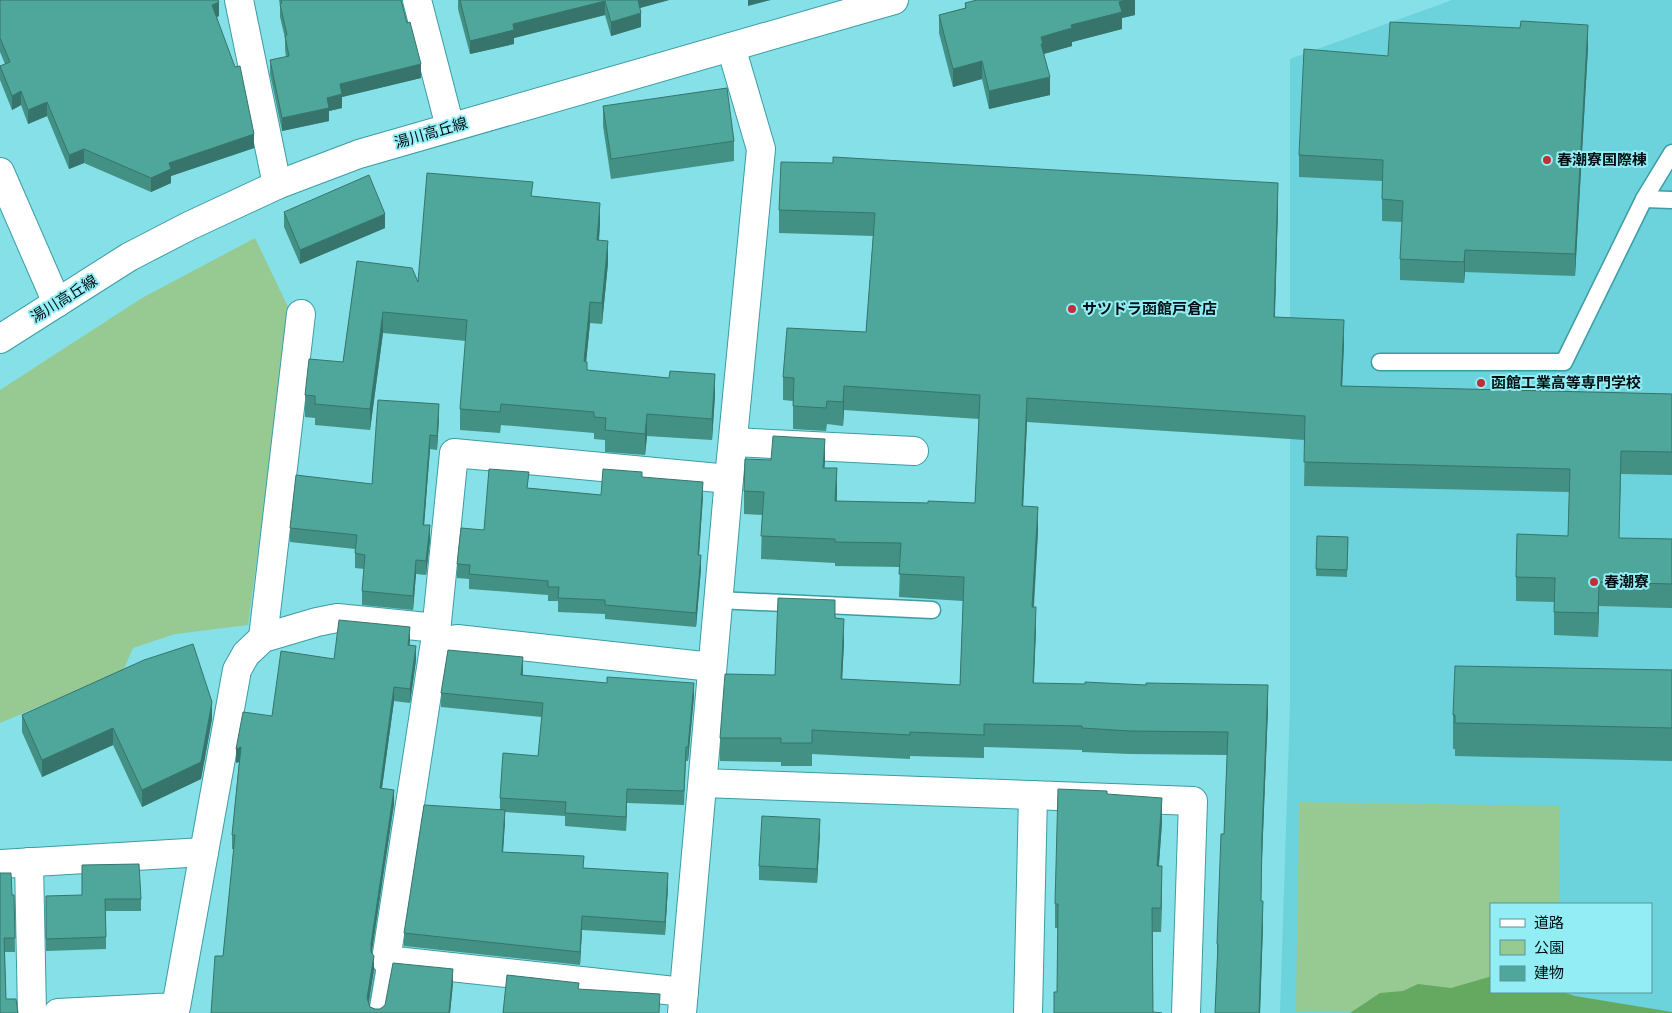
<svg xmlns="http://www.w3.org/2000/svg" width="1672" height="1013" font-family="'Fira Sans Condensed','Noto Sans JP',sans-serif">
  <rect width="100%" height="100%" fill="#85e0e8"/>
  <path fill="#6cd2db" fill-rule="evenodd" d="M1452,0h220v1013h-392l10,-307v-647zM1491,904h160v88h-160z"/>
  <g fill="#97c993">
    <path d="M255,238l35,73 -42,314 -73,9 -42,14 -10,23 -123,52v-333l142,-92z"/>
    <path d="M1299,802l261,4 -1,98h-68v88l-51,21 -144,-2z"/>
  </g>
  <path fill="#64a95f" d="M1489,977h2v15h71l13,4 97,16v1h-322l30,-20 23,-2 15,-7 33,4z"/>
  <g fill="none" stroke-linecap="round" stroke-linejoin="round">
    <defs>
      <g id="service">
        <path d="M1644,199l28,1"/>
        <path d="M1380,362h184l80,-163 28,-46"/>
        <path d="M718,600l214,10"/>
        <path d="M377,1013l9,-53"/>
      </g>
      <g id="minor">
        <path d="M239,0l38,185"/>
        <path d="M417,0l33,127"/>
        <path d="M0,172l57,131"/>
        <path d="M733,442l181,9"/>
        <path d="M263,638l38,-324"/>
        <path d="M435,642l22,-3 255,28"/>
        <path d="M703,783l490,18 -7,212"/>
        <path d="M29,862l3,151"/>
        <path d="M0,864l204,-12"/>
        <path d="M684,992l-298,-32 49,-318 19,-189 275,26"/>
        <path d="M58,1013l118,-6 61,-337 9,-16 17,-16 54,-16 20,-4 100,10"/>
        <path d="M682,1013l47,-534 32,-330 -30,-102"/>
        <path d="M1028,1013l5,-218"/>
      </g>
      <path id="tertiary" d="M0,339l129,-82 60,-31 88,-41 82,-31 535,-154"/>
    </defs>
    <use href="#service" stroke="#3d9ca3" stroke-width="19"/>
    <use href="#minor" stroke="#3d9ca3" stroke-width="30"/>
    <use href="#tertiary" stroke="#3d9ca3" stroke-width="30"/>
    <use href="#service" stroke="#fff" stroke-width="16"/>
    <use href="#minor" stroke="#fff" stroke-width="28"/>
    <use href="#tertiary" stroke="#fff" stroke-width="28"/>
  </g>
  <g fill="#439084">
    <path d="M0,0l219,16 -2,1 37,131 -83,28v7l-20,9 -67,-29 -15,6 -22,-53 -19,8 -7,-19 -9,5 -12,-30v-14l5,-2 -5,-12z"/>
    <path d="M279,0h122l20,78 -79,19v11l-13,3v10l-47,10 -12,-57v-14l16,-3 -1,-8v-11l-5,-21v-12z"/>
    <path d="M458,0h211l-29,8 1,19 -30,9 -6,-21 -91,23v6l-44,10 -12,-45z"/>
    <path d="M1135,0v15l-13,3v11l-50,13v4l-28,8 6,41 -61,14 -7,-30 -29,8 -14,-54v-18l26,-7v-5z"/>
    <path d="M1520,28l68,19 -13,229 -110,-4 -1,11 -64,-3v-21l2,-37 -20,-1v-40l-83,-4v-22l89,-99z"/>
    <path d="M603,106l131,35v20l-123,18 -8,-53z"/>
    <path d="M533,197l67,27 -1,17 9,22 -6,61 -12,-1 -4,39 1,9 128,24 -3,45 -65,-4 -2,19 -40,-3v-12l-11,-1v-6l-93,-8 -1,8 -40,-3v-21l6,-68 -83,-8 -13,97 -55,-5v-7l-10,-1v-22l38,-33 14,-101 61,21z"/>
    <path d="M1278,207l-3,110 69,27 -2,42 330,8v81l-51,-1 -2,64 53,1v69l-73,-2 -1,31 -44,-2v-33l-38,-1v-24l52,-41 1,-44 -265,-6 1,-46 -278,-18 -4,84 15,25 -4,76 2,23 -3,53 235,25 -6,151 -1,42 2,24 -3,88h-45l2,-46v-23l7,-110 3,-79 -97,-1 -48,-2v-2l-98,-3v11l-74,-2v3l-98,-5v12h-31v-4l-61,-1v-23l55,-63 60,-57 9,24 -2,37 118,6 3,-84 -64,-4 1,-30 -65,-1v-3l-74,-4 1,-44 -18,-1v-23l81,-23 12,24v9l91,2h47l4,-84 -135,-9 -1,16 -16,-2 -1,7 -33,-2v-28l-10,-1v-23l83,-45 7,-96 -94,-3v-23z"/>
    <path d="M284,212l101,16 -85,36 -16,-37z"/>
    <path d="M439,418l-2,32 -7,-1 -6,76 6,15 -4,35 -10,-1 -3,36 -51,-5v-14l2,-22 -9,-1v-19l-65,-7v-14l82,-44z"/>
    <path d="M642,477l61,19 -4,59 2,14 -5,58 -91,-8v-5l-47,-2v-11h-10v-6l-79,-6v-10l-12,-1v-14l27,-34 45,-42 72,7z"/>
    <path d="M1317,536l31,1 -1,40 -31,-1z"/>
    <path d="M410,641l-1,5 7,14 -6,43 -16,-2 -12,87 12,16 -23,148 3,18 -5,32 1,5 5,2h5l73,-26 -3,30h-239l12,-57 11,-107h-2v-14l7,-73 -3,1 36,-47 62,-57z"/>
    <path d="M1672,670v91l-217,-5v-7h-2v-34z"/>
    <path d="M523,671v4l171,21 -6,65h-2l-2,44 -57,-2 -1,28 -61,-5v-10l-60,-4 -2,40 81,16 84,19 -3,48 -83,-5 -2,35 -176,-19v-13l96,-124v-11l38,-42 4,-39 -101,-10v-14z"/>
    <path d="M22,715l190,4 -11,60 -59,28 -29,-62 -71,32 -20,-45z"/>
    <path d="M1107,794l55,28 -3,44 3,23 -1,43h-8v80l-99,1 3,-21 1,-64h-3v-24z"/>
    <path d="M820,833l-3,50 -58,-3v-14z"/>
    <path d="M0,873l12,22h2l1,57h-10l1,47 -6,14z"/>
    <path d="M46,896l95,3v12h-35v38l-60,2z"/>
  </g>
  <g fill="#37756c">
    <path d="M636,0h33l-33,9z"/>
    <path d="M748,0h23l-23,6z"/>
    <path d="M1125,0h10v15l-13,3v11l-50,13v4l-29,8 -2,8v-25l30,-12 48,-23z"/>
    <path d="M605,1v14l-91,23v6l-44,10v-13l43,-17z"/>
    <path d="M219,2v14l-7,3v-14z"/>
    <path d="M641,13v14l-30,9v-14z"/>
    <path d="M1588,25v22l-13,229v-22z"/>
    <path d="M982,61v18l-29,8v-18z"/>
    <path d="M421,64v14l-79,19v11l-13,3v10l-47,10v-13l45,-20 13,-14z"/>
    <path d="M1050,77v18l-61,14v-18z"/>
    <path d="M21,91v14l-9,5v-14z"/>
    <path d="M47,102v14l-19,8v-14z"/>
    <path d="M254,134v14l-83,28v7l-20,9v-14l18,-15z"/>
    <path d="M84,149v14l-15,6v-14z"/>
    <path d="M1278,183v24l-4,133v-23z"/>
    <path d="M600,203v21l-3,38v-22z"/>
    <path d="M385,214v14l-85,36v-14z"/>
    <path d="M608,241v22l-6,61v-21z"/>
    <path d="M1465,250v22l-1,11v-21z"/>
    <path d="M590,302v21l-6,60v-22z"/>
    <path d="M383,312v21l-13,97v-21z"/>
    <path d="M1344,320v24l-3,65v-23z"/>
    <path d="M715,374v21l-3,45v-21z"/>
    <path d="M844,386v24l-1,16v-24z"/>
    <path d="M1027,398v24l-5,108v-24z"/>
    <path d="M439,404v14l-2,32v-14z"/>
    <path d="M647,414v22l-2,19v-21z"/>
    <path d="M430,435v14l-7,90v-14z"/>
    <path d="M825,439v23l-2,29v-23z"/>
    <path d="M837,468v24l-2,33v-24z"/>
    <path d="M703,482v14l-5,73v-14z"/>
    <path d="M1038,507v24l-6,99v-23z"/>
    <path d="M430,525v15l-4,35v-14z"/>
    <path d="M701,555v14l-5,58v-14z"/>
    <path d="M416,560v14l-3,36v-14z"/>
    <path d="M1599,582v24l-1,31v-24z"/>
    <path d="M1036,607v23l-3,76v-23z"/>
    <path d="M844,619v23l-3,61v-24z"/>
    <path d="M410,627v14l-2,18v-14z"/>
    <path d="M416,646v14l-6,43v-14z"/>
    <path d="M523,657v14l-2,17v-13z"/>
    <path d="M694,683v13l-6,65v-14z"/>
    <path d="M1268,685v23l-6,151v-24z"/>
    <path d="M394,687v14l-14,101v-14z"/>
    <path d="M212,702v17l-11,60 -59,28v-17z"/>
    <path d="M113,728v17l-71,32v-17z"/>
    <path d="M241,747v14l-5,2v-14z"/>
    <path d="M627,789v14l-1,28v-14z"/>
    <path d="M394,790v14l-23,154v-14z"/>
    <path d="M1162,798v24l-5,67v-23z"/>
    <path d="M505,810v13l-3,43v-14z"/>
    <path d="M820,819v14l-3,50v-14z"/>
    <path d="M1162,866v23l-1,43v-24z"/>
    <path d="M668,873v14l-3,48v-13z"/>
    <path d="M1263,901v24l-3,88h-1z"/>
    <path d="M582,916v14l-2,35v-13z"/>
    <path d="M374,956v14l-7,41v-13z"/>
    <path d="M453,969v14l-3,30h-1z"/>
  </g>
  <g fill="#4ea79a" stroke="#37756c">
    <path d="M0,0h218l1,2 -7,3 23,62 5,-1 14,68 -85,29 2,6 -20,9 -67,-29 -15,6 -22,-53 -19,8 -7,-19 -9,5 -12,-30 10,-4 -10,-24z"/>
    <path d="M281,0h120l6,23 3,-1 11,42 -81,20 2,10 -15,4 2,10 -47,10 -12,-58 19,-4 -4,-20 2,-1 -7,-31 2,-1z"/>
    <path d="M460,0h178l3,13 -30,9 -6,-21 -92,23 1,6 -44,11z"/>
    <path d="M977,0h148l-6,2 3,10 -51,13 1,3 -31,9 2,7h-2l9,33 -61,14 -7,-30 -29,8 -14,-54 27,-7 -1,-5z"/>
    <path d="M1521,21l67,4 -13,229 -110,-4 -1,12 -64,-3 3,-58 -21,-2 1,-39 -84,-5 5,-106 84,7 2,-34 130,6z"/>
    <path d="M727,88l7,53 -123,18 -8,-53z"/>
    <path d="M833,157l445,26 -4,134 70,3 -3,66 331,8v58l-51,-1 -2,87 53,1v45l-73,-2 -1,31 -44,-1 1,-34 -39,-1 1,-43 51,2 2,-67 -266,-7 1,-46 -278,-18 -5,108 16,1 -6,100h4l-3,76 52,1v-2l61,3v-2l122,2 -6,150 -1,66h2l-4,112h-44l3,-69h-1l4,-110h3l4,-102 -98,-1 -48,-3v-2l-98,-2v11l-74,-3v3l-98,-5v13h-31v-5h-61l5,-64 50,1 3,-77 57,2v18l9,1 -3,60 119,6 4,-108 -65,-3 2,-31 -66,-1v-3l-74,-3 3,-44 -20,-1 1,-32 26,1 2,-24 52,3 -2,29h14l-2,33 93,2v-2l47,2 5,-108 -136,-9 -1,16 -16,-1 -1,7 -33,-2 1,-28 -11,-1 4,-49 79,4 9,-119 -96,-3 2,-48 52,1z"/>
    <path d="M427,173l106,9 -2,14 69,7 -3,37 11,1 -6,62 -12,-1 -6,59 3,1v8l82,8 1,-7 45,3 -3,45 -65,-5 -2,20 -40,-4 1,-12 -12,-1v-5l-93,-8 -1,8 -40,-3 7,-89 -84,-8 -13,97 -55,-5v-8l-10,-1 4,-36 34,3 14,-101 55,7 6,14z"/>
    <path d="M369,175l16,39 -85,36 -16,-38z"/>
    <path d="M378,400l61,4 -2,32 -7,-1 -7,90h7l-4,36 -10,-1 -3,36 -51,-5 3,-36 -10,-2 2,-18 -67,-7 6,-53 76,9z"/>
    <path d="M489,469l40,3 -2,16 74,7 2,-26 39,3v5l61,5 -5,73h3l-5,58 -91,-8v-5l-47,-2 1,-11h-11v-6l-79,-7 1,-9 -13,-1 4,-36 23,2z"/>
    <path d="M1317,536l31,1 -1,33 -31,-1z"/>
    <path d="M339,620l71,7 -2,18 8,1 -6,43 -16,-2 -14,101 14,2 -23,154v8l3,4 -7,42 3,9 5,2h5l5,-4 8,-42 60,6 -4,44h-238l4,-57h8l12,-121h-3l9,-88 -5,2 7,-37 29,4 9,-65 53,8z"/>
    <path d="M193,644l19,58 -11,60 -59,28 -29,-62 -71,32 -20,-45 122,-55z"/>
    <path d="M448,650l75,7 -2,18 86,8v-6l87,6 -6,64h-2l-2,44 -57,-2 -1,28 -61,-4 1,-11 -66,-4 3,-45 35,3 5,-53 -102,-10z"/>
    <path d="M1455,666l217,4v58l-217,-5v-8h-2z"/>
    <path d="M1058,789l49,2v3l55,4 -5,68h5l-1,42h-9l1,104 9,1h-108v-21h3l1,-88h-3z"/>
    <path d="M424,805l81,5 -3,42 82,4 -1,12 85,5 -3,49 -83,-6 -2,36 -176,-19z"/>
    <path d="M762,816l58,3 -3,50 -58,-3z"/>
    <path d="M139,864l2,35h-36l1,38 -60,2v-43l36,-1v-30z"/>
    <path d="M0,873h11l1,22h2l1,43h-11l2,61h10l2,14h-18z"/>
    <path d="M507,975l72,8 -1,6 82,5 -1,19h-156z"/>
  </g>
  <g fill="#bf2f38" stroke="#92edf5" stroke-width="2">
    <circle cx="1547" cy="160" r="5"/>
    <circle cx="1072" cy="309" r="5"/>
    <circle cx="1481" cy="383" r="5"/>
    <circle cx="1594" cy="582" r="5"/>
  </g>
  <g text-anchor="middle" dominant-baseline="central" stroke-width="4" stroke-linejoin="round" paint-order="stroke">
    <g font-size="15" fill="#001012" stroke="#92edf5">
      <text transform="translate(431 133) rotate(-16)">湯川高丘線</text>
      <text transform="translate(64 299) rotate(-32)">湯川高丘線</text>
    </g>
    <g font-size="15" font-weight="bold" fill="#001012" stroke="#92edf5" text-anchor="start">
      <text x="1557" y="160">春潮寮国際棟</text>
      <text x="1082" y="309">サツドラ函館戸倉店</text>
      <text x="1491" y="383">函館工業高等専門学校</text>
      <text x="1604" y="582">春潮寮</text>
    </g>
  </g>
  <rect x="1490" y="903" width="162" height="90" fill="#92edf5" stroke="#58959a"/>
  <rect x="1500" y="919" width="25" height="8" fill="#ffffff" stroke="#58959a"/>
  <text x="1534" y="928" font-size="15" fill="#001012">道路</text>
  <rect x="1500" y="940" width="25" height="15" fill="#97c993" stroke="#58959a"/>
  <text x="1534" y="953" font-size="15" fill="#001012">公園</text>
  <rect x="1500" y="966" width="25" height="15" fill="#4ea79a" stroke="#58959a"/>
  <text x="1534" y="978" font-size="15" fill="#001012">建物</text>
</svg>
